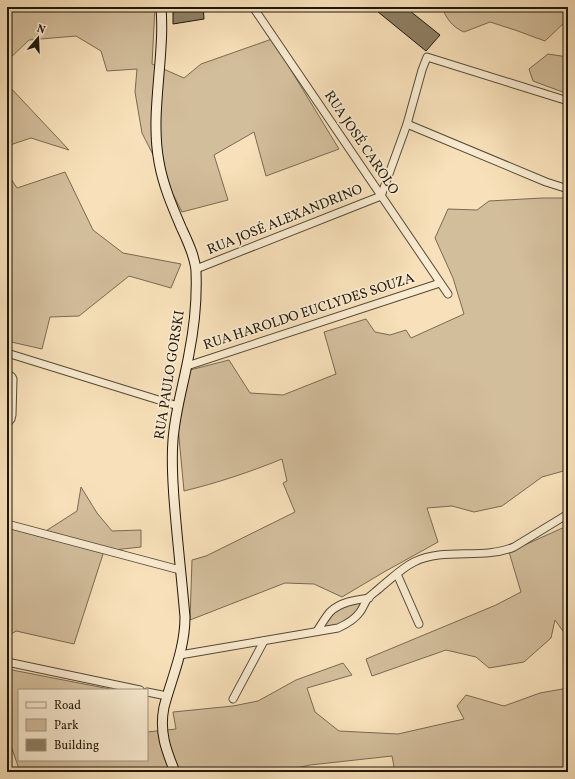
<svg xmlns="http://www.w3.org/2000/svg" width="575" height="779" font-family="Vollkorn,serif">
  <rect width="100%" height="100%" fill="#f8e1ba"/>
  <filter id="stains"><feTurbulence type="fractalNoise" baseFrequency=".005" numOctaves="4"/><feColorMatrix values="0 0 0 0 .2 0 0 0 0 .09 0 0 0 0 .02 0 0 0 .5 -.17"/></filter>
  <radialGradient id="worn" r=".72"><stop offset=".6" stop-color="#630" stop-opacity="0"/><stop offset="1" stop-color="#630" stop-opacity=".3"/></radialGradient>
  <g fill="#d3be9c" stroke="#786a53">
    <path d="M7,7h148l-3,57 32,14 17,-14 71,-25 67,110 -73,27 -12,-44 -40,23 14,45 -46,12 -40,-79 -7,-41 2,-23 -30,2 -6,-20 -25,-15 -47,4 -22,21z"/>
    <path d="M442,7h126v14h-2l-21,20 -30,-11 -25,-8 -26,10c-12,-5 -18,-14 -22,-25z"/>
    <path d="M548,54l20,3v37l-35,-13 -4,-12z"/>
    <path d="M7,84l62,66 -38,-12 -24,8z"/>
    <path d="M65,172l28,58 30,23 58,11 -10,24 -42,-12 -50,40 -29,1 -8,32 -35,-8v-168l10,15z"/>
    <path d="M542,198h26v274l-1,-2 -25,7 -40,29 -28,6 -22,-6 -25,2 11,34 -54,30 -42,25 -28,-13 -29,-1 -95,37 2,-60 14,-4 89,-44 -12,-29 4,-2 -5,-22c-32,13 -65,24 -98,32l-6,-64 12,-57 39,-10 21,33 33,2 53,-21 -12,-42 42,-13 9,13 15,3 16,-5 5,8 53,-24 -11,-36 -18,-40 13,-29 29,1 12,-9z"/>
    <path d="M81,487l16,26 15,18 29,-1v17l-37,4 -30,93 -58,-13 -9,6v-110l31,9 39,-25z"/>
    <path d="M567,526l1,1v111l-13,-18 -4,18 -27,24 -35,6 -13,-11 -30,-7 -74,26 -6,-17 130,-54 25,-13 -12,-40z"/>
    <path d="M363,602c-12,18 -18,21 -39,26 9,-19 20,-22 39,-26z"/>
    <path d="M343,663l9,12 -45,13 8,24 24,19 59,3 66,-15 -7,-13 9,-11 38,11 36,-13 28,-5v84h-173l-3,-16 -82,9 -30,7h-260l-13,-38v-65l108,21h-96v70h128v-28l29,-3 -3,-17 60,-6 25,-5 38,-21z"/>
  </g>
  <g fill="#8f8066" stroke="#1e160a">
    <path d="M173,7h30l1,12 -31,5z"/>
    <path d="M372,7h33l35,28 -14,16z"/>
  </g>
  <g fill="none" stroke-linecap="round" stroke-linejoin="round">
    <defs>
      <g id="street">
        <path d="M253,7l195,287"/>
        <path d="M407,124l139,58 22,7"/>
        <path d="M196,269l185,-73 26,-72 15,-54 5,-13 141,44"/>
        <path d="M7,353l171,53"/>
        <path d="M187,366l253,-83"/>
        <path d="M7,373l5,4 1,2 -1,36 -1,4 -4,5"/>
        <path d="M7,524l173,46"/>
        <path d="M397,574l22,50"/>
        <path d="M317,631c4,-6 8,-13 13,-19 10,-10 25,-12 39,-14"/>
        <path d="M180,655l158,-27c9,-4 17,-9 22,-16 3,-4 5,-10 8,-14 4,-4 10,-8 14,-12 10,-8 20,-18 32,-24 30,-15 69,-2 100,-15l54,-33"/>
        <path d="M7,662l133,28"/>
        <path d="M147,692l20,4"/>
        <path d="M233,699l31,-58"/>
      </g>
      <path id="secondary" d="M161,7c1,14 1,27 0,40 -2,38 -9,78 -2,115 4,23 13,44 22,65 6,13 14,29 15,44 1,25 -2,58 -7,83 -5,29 -14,57 -16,86 -2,24 0,48 2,71 3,36 7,71 10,106 0,32 -13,60 -21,90 -5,25 2,43 11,65"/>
    </defs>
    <use href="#street" stroke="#544936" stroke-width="9"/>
    <use href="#secondary" stroke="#1e160a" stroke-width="11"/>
    <use href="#street" stroke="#faecd2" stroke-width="7"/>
    <use href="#secondary" stroke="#faecd2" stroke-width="9"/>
  </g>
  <g text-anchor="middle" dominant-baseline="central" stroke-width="3.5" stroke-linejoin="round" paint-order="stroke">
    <g font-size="14" fill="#1e160a" stroke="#faecd2">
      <text transform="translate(361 143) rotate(56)">RUA JOSÉ CAROLO</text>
      <text transform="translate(285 220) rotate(-22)">RUA JOSÉ ALEXANDRINO</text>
      <text transform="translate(309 312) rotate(-18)">RUA HAROLDO EUCLYDES SOUZA</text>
      <text transform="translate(170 375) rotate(-81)">RUA PAULO GORSKI</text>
    </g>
  </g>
  <rect width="575" height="779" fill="none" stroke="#f8e1ba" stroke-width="24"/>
  <rect x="8" y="8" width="559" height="763" fill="none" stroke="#1e160a" stroke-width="2"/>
  <rect x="12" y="12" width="551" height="755" fill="none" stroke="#1e160a"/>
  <rect x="18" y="689" width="130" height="72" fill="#faecd2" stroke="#a29682"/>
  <rect x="26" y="702" width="20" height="6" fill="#faecd2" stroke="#a29682"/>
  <text x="54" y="709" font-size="12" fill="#1e160a">Road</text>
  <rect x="26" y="719" width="20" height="12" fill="#d3be9c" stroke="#a29682"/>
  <text x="54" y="729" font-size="12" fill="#1e160a">Park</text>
  <rect x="26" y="739" width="20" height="12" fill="#8f8066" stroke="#a29682"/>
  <text x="54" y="749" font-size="12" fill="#1e160a">Building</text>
  <g transform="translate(38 38) rotate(19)" stroke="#faecd2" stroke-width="3" paint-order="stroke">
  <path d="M0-3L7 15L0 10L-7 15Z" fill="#1e160a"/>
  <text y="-6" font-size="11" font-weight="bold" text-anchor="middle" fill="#1e160a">N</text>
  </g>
  <rect width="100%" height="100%" filter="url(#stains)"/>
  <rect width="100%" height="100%" fill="url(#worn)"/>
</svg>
